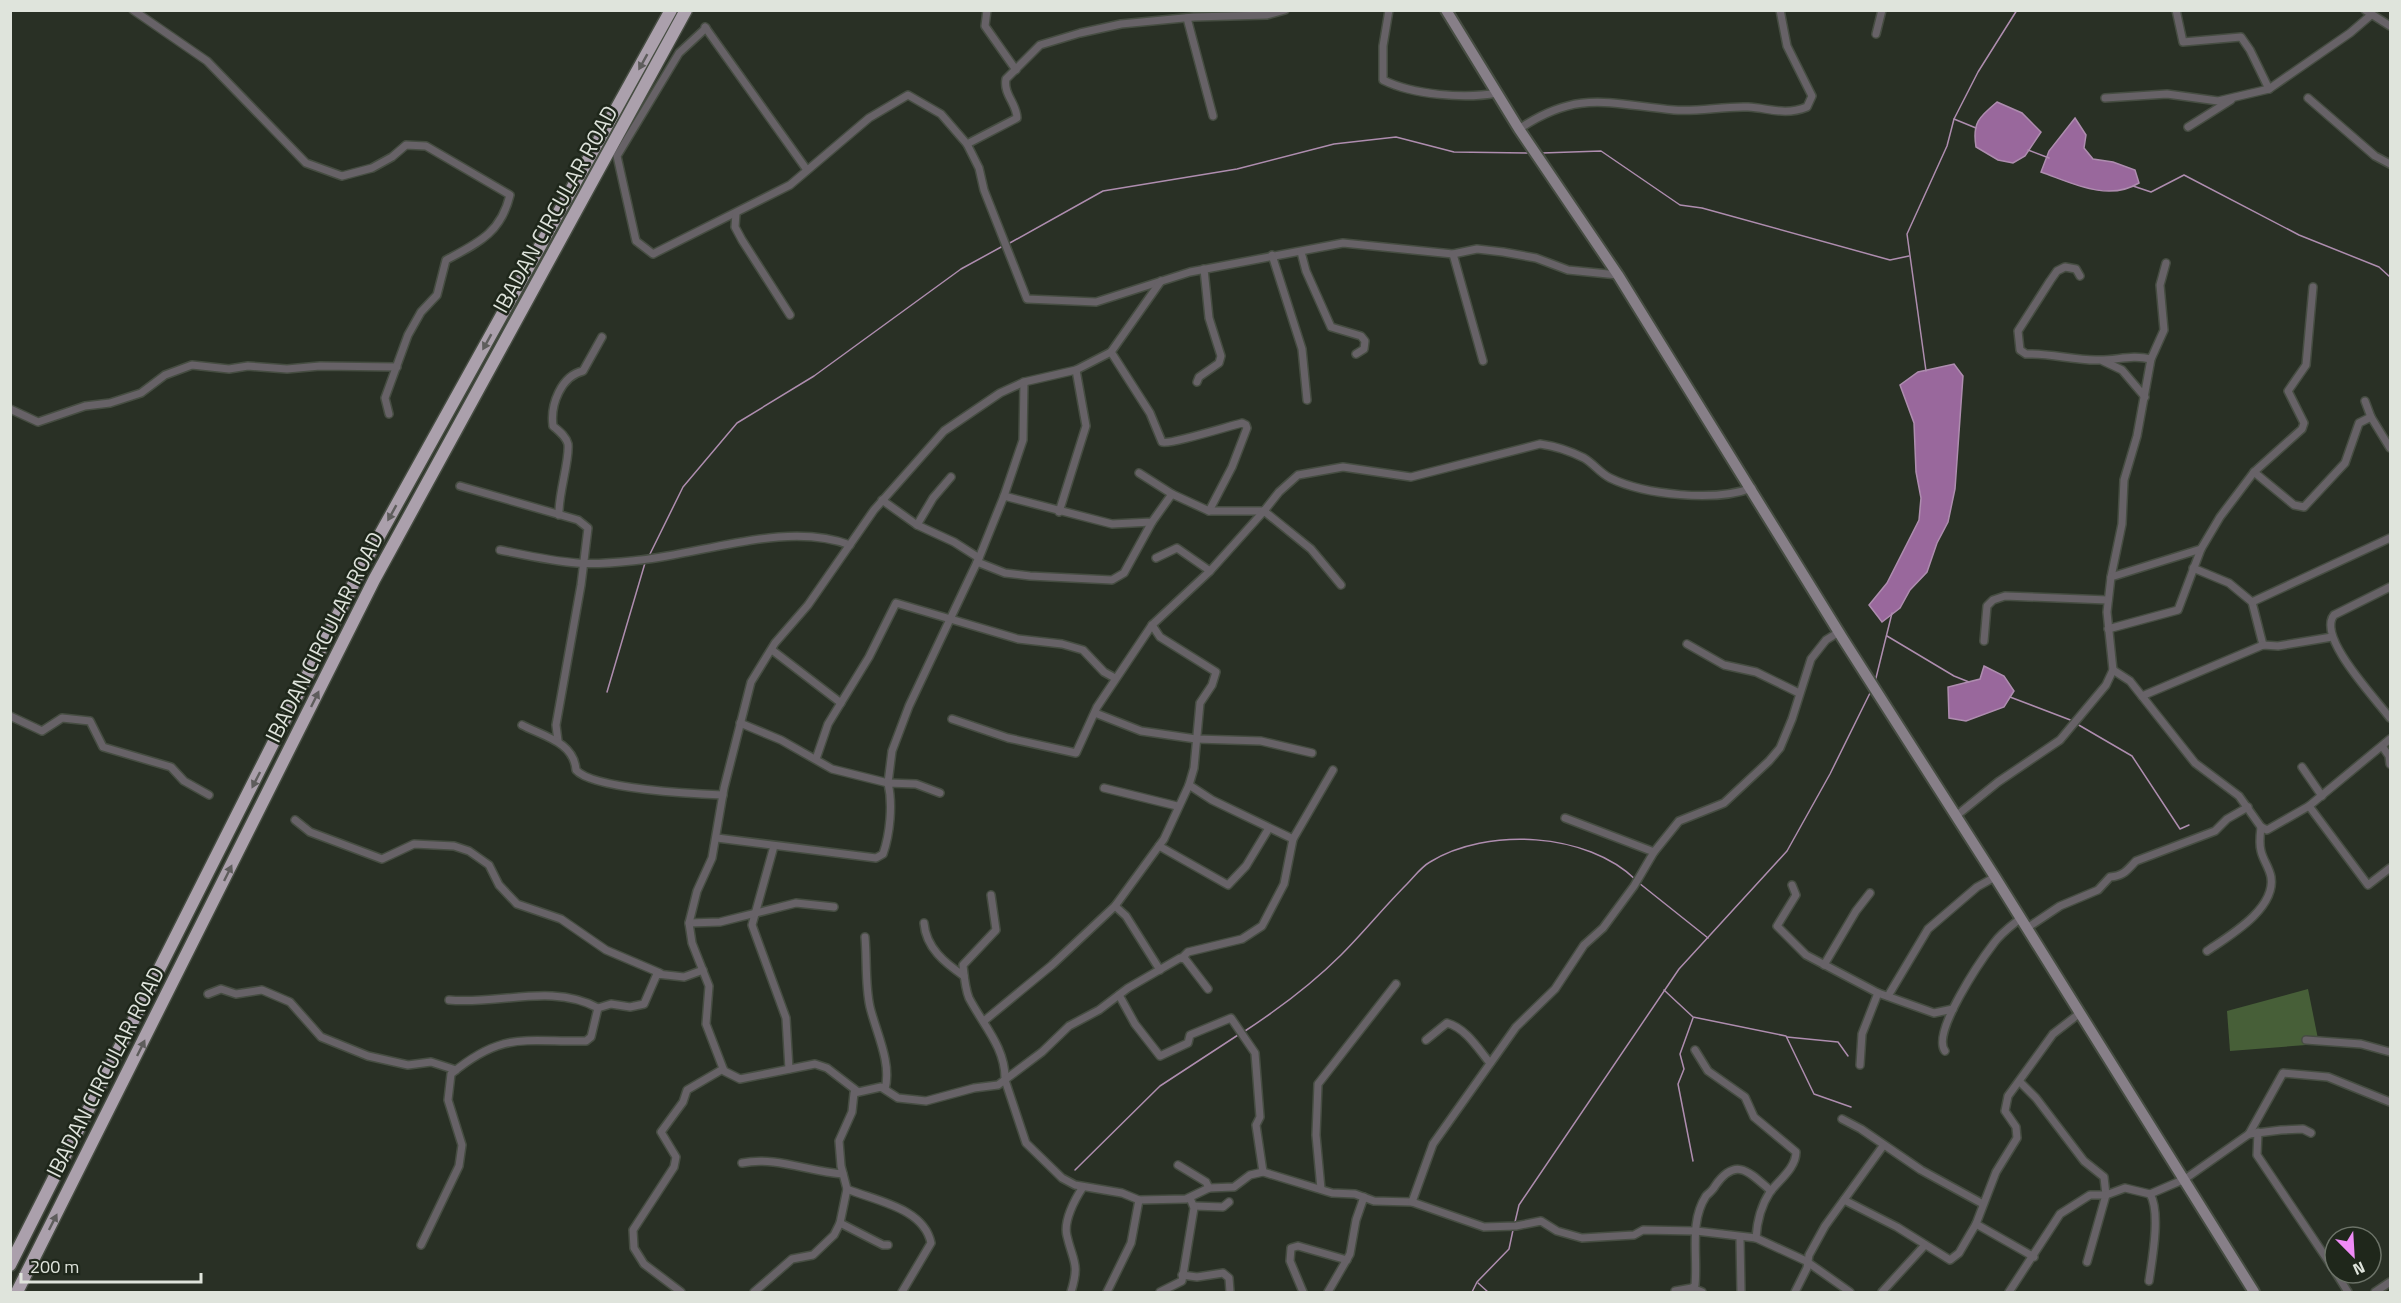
<svg xmlns="http://www.w3.org/2000/svg" width="2401" height="1303" font-family="'Titillium Web',sans-serif">
  <rect width="100%" height="100%" fill="#293025"/>
  <path fill="#475f38" d="M2308,989l11,55 -89,7 -3,-40z"/>
  <g fill="#99689c" stroke="#ae8daf" stroke-width="1.5">
    <path d="M1997,102l25,11 19,19 -16,24 -12,7 -15,-3 -22,-13c-4,-24 3,-30 21,-45z"/>
    <path d="M2075,118l11,17 -2,13 9,11 20,3 22,8 4,13c-31,19 -67,0 -98,-11l8,-21z"/>
    <path d="M1954,364l9,12 -8,113 -7,33 -11,21 -10,29 -17,18 -10,18 -18,14 -13,-17 18,-22 32,-63 2,-22 -5,-26 -2,-49 -14,-38 18,-13z"/>
    <path d="M1984,666l20,10 10,15 -10,16 -38,14 -17,-3 -1,-31 32,-8z"/>
  </g>
  <g fill="none" stroke-linecap="round" stroke-linejoin="round">
    <g stroke="#ae8daf" stroke-width="1.5">
      <path d="M1954,119l22,9"/>
      <path d="M2028,150l21,8"/>
      <path d="M1542,153l59,-2 79,54 22,3 188,52 19,-4"/>
      <path d="M2133,186l18,6 33,-17 115,60 80,32 11,10"/>
      <path d="M1008,244l95,-53 134,-22 97,-25 62,-7 58,15 77,1"/>
      <path d="M1926,371l-19,-137 40,-88 7,-27 24,-47 39,-62"/>
      <path d="M649,556l34,-69 54,-64 77,-47 147,-107 42,-23"/>
      <path d="M1887,636l67,40 15,6"/>
      <path d="M1875,682l17,-69"/>
      <path d="M607,692l38,-129"/>
      <path d="M2010,697l63,24"/>
      <path d="M2077,724l55,32 48,73 9,-4"/>
      <path d="M1639,883l69,55"/>
      <path d="M1664,990l29,27 93,19 28,58 37,13"/>
      <path d="M1693,1018l-13,36 4,15 -6,15 15,77"/>
      <path d="M1245,1031c35,-23 67,-47 96,-76 23,-23 43,-48 66,-71 7,-7 14,-17 23,-22 57,-35 157,-30 206,18"/>
      <path d="M1787,1037l51,5 10,14"/>
      <path d="M1075,1170l85,-84 78,-51"/>
      <path d="M1515,1222l4,-17 160,-236 108,-118 43,-77 41,-83"/>
      <path d="M1478,1283l10,9"/>
      <path d="M1472,1292l5,-10 32,-33 4,-19"/>
    </g>
    <defs>
      <g id="minor">
        <path d="M133,10l74,51 99,102 36,13 30,-8 20,-11 14,-12 20,1 84,49c-9,38 -32,48 -64,65l-9,35 -16,17 -13,23 -23,63 4,16"/>
        <path d="M987,10l-2,16 31,44"/>
        <path d="M1389,10l-6,36v34c30,15 82,19 114,13"/>
        <path d="M2176,10l7,32 58,-5 9,13 19,39"/>
        <path d="M2365,10l25,16"/>
        <path d="M1187,18l26,98"/>
        <path d="M705,27l102,143"/>
        <path d="M706,28l-27,25 -62,103 19,85 17,13 137,-69 79,-67 39,-23 33,19 26,30 50,-26c0,-14 -14,-24 -11,-39l34,-34 40,-12 41,-9 73,-7 73,-2 18,-5"/>
        <path d="M1876,34l6,-24"/>
        <path d="M2105,98l62,-4 51,7 51,-12 81,-56 21,-18"/>
        <path d="M2308,98l67,58 15,8"/>
        <path d="M2188,127l43,-27"/>
        <path d="M1519,129c59,-40 90,-25 155,-19 24,2 49,-4 74,-3 21,1 36,9 59,0l5,-11 -25,-50 -7,-36"/>
        <path d="M967,144l12,24 5,22 43,109 69,3 94,-30 153,-29 110,11 24,-5 26,3 33,6 32,12 50,5"/>
        <path d="M736,213l-1,14 7,13 48,75"/>
        <path d="M1301,252l5,19 25,56 30,9 4,5 -1,8 -8,5"/>
        <path d="M1453,254l30,107"/>
        <path d="M1272,255l30,94 5,51"/>
        <path d="M2080,276l-4,-7 -11,-2 -8,4 -7,10 -32,50 2,19 6,4c24,-1 46,6 70,6 20,1 34,-6 55,-1"/>
        <path d="M1111,352l39,61 12,29c7,3 67,-16 80,-19l4,2 1,3 -15,39 -23,44"/>
        <path d="M2103,361l19,9 23,27"/>
        <path d="M1197,382l2,-5 20,-14 2,-7 -12,-38 -5,-49"/>
        <path d="M2365,401l6,16 19,31"/>
        <path d="M10,409l28,13 47,-16 25,-3 31,-10 24,-18 27,-10 37,4 19,-3 39,3 33,-3 77,1"/>
        <path d="M2254,472l40,33 10,2 41,-44 14,-40 12,-6"/>
        <path d="M1139,473l33,21"/>
        <path d="M460,486l118,34 10,8 -7,57 -25,140 2,16"/>
        <path d="M1004,496l108,28 40,-2 20,-28 37,17h55"/>
        <path d="M882,500l35,25 37,17 25,16"/>
        <path d="M1059,512l27,-86 -10,-56"/>
        <path d="M559,515c-1,-21 11,-55 9,-71 -2,-8 -9,-13 -15,-18 -3,-21 8,-50 30,-55l19,-34"/>
        <path d="M917,525l16,-27 18,-21"/>
        <path d="M500,550c25,5 51,11 77,13 20,2 44,-1 64,-3 65,-7 147,-39 209,-15"/>
        <path d="M1156,558l21,-10 33,23"/>
        <path d="M977,562l28,11 25,3 82,4 12,-7 28,-51"/>
        <path d="M2193,568l36,15 23,19 11,43"/>
        <path d="M2111,577l11,-53 2,-44 13,-44 14,-77 13,-29 -4,-45 6,-22"/>
        <path d="M1341,585l-30,-36 -47,-38 15,-19 19,-17 45,-8 68,10 129,-33c15,2 30,7 44,14 10,6 16,15 26,20 35,17 105,24 142,10"/>
        <path d="M2390,587l-56,28c-18,22 43,85 56,103"/>
        <path d="M2252,602l138,-64"/>
        <path d="M2108,629l70,-19 23,-61"/>
        <path d="M1984,641l3,-35 6,-6 12,-4 103,4"/>
        <path d="M1687,644l37,21 32,7 43,21"/>
        <path d="M772,650l69,53"/>
        <path d="M2113,670l17,11 65,82 44,33 22,31 6,3 42,-24 81,-67"/>
        <path d="M2142,696l121,-51 15,1 54,-9"/>
        <path d="M1095,713l46,18 55,8 65,2 51,12"/>
        <path d="M10,716l32,15 20,-13 28,3 13,26 68,20 13,14 25,14"/>
        <path d="M952,719l56,19 68,15 21,-46 55,-82 58,-54 54,-60"/>
        <path d="M740,723l41,17 51,29 56,14 4,-32 17,-45 70,-148 25,-62 19,-56 1,-58"/>
        <path d="M522,725c21,11 52,17 54,45 16,19 119,24 147,25"/>
        <path d="M2382,746l7,10 1,8"/>
        <path d="M816,759l12,-35 41,-67 27,-54 122,36 44,5 21,6 21,22 11,6"/>
        <path d="M2302,767l20,29"/>
        <path d="M1189,785l23,15 81,39"/>
        <path d="M1104,788l73,18"/>
        <path d="M2309,806l59,79 22,-17"/>
        <path d="M1956,816l42,-34 62,-42 46,-55 7,-15 -6,-58 4,-35 90,-28 19,-32 34,-45 48,-43 2,-6 -16,-32 18,-26 7,-78"/>
        <path d="M1565,818l89,34"/>
        <path d="M295,820l15,12 72,27 32,-15 40,2 15,5 20,14 10,20 18,19 44,15 45,31 54,23"/>
        <path d="M717,838l159,20 7,-4c7,-20 10,-50 5,-71l28,1 24,9"/>
        <path d="M774,846l-22,79 34,93 3,51"/>
        <path d="M1159,846l69,39 18,-19 23,-38"/>
        <path d="M1792,885l4,10 -19,31 29,29 72,38 56,20 19,-4"/>
        <path d="M991,895l5,35 -33,35c1,10 2,23 6,33 14,27 37,50 36,82l21,63 36,35 13,7 47,8 17,7 47,-1 23,-11 25,-1 16,-12 13,-3 69,21 23,1 19,7 38,1 72,25 32,-1 25,-5 16,10 25,7 52,-3 9,-5 53,1 60,7 50,23 44,31"/>
        <path d="M1115,906l11,10 34,54"/>
        <path d="M689,923l31,-1 76,-19 38,4"/>
        <path d="M924,923c2,25 21,40 40,53"/>
        <path d="M2027,928l33,-22 38,-16 12,-13c14,-1 17,-7 26,-16l79,-30 12,-12 21,-12"/>
        <path d="M865,937c2,22 0,48 5,70 6,25 22,56 15,82"/>
        <path d="M2207,951c22,-15 69,-42 64,-74 -2,-10 -8,-17 -10,-26 -2,-7 -1,-16 0,-24"/>
        <path d="M1182,958l6,-6 54,-13 20,-13 22,-42 9,-45 40,-69"/>
        <path d="M1824,965l32,-54 14,-18"/>
        <path d="M208,994l13,-5 15,5 26,-4 28,12 31,35 47,19 40,9 23,-3 25,8"/>
        <path d="M1119,995l16,29 25,32 28,-13 2,-8 41,-17 24,35 5,64 -4,8 7,47"/>
        <path d="M1888,996l40,-67 49,-42 18,-10"/>
        <path d="M449,1000c49,5 103,-17 149,8"/>
        <path d="M984,1021l68,-56 63,-59 49,-67 25,-54 5,-17 6,-65 12,-18 4,-13 -56,-35 -8,-12"/>
        <path d="M1426,1040l21,-17c19,5 32,27 43,40"/>
        <path d="M2306,1040l55,4 29,8"/>
        <path d="M1695,1050l13,21 37,26 9,20 42,35c0,16 -17,28 -26,40 -10,15 -13,30 -14,46"/>
        <path d="M1945,1051c-14,-18 36,-91 49,-108 7,-10 17,-17 27,-25"/>
        <path d="M1860,1065l2,-31 16,-41"/>
        <path d="M2020,1082l16,16 48,63 20,16 2,18 -19,67"/>
        <path d="M857,1091l-30,-23 -12,-4 -75,15 -16,-8 -18,-47 3,-38 -17,-43 -3,-20 8,-32 15,-33 12,-70 27,-106 24,-39 33,-38 66,-95 70,-79 56,-38 24,-11 52,-12 35,-18 50,-71"/>
        <path d="M1842,1119l19,10 60,41 62,34"/>
        <path d="M2258,1132l-1,23 78,116"/>
        <path d="M2249,1134l34,-61 45,4 62,25"/>
        <path d="M742,1163c34,-7 67,9 101,11"/>
        <path d="M1178,1165l28,17 3,6"/>
        <path d="M847,1189c29,12 77,19 84,54l-29,49"/>
        <path d="M1321,1189l-5,-54 2,-51 78,-100"/>
        <path d="M1844,1200l53,27 53,33 9,-7 17,-29"/>
        <path d="M1412,1202l21,-58 83,-117 39,-38 29,-44 19,-17 31,-42 20,-34 25,-31 45,-18 45,-42 11,-13 12,-29 19,-60 15,-19 13,-8"/>
        <path d="M1194,1206l29,1 6,-5"/>
        <path d="M1740,1238l1,54"/>
        <path d="M421,1245l38,-79 3,-21 -14,-45 3,-26c52,-43 73,-32 135,-33l5,-4 7,-29 13,-4 19,3 14,-3 13,-30 27,3 19,-7"/>
        <path d="M888,1245h-5l-43,-22 7,-34 -6,-23 -2,-25 13,-29 2,-19 27,-6 17,11 28,3 48,-13 24,-3 44,-33 27,-26 30,-16 29,-22 52,-30 5,1 23,30"/>
        <path d="M2034,1257l-58,-33 20,-52 21,-34 -1,-11 -11,-16 3,-15 45,-62 27,-21"/>
        <path d="M2336,1273l12,19"/>
        <path d="M1182,1275l15,2 26,-4 6,5 1,14"/>
        <path d="M2149,1281c3,-21 12,-69 1,-87"/>
        <path d="M1692,1288l10,4"/>
        <path d="M1675,1291l17,-3 3,-3c3,-29 -6,-63 11,-89 3,-3 7,-6 9,-10 21,-30 34,-14 56,5"/>
        <path d="M681,1292l-37,-28 -10,-16 -1,-18 41,-63 2,-10 -15,-25 22,-30 4,-12 36,-21"/>
        <path d="M754,1292l38,-33 21,-4 21,-20 6,-12"/>
        <path d="M1071,1292c9,-29 2,-30 -4,-56 -4,-15 8,-37 16,-49"/>
        <path d="M1107,1292l24,-49 8,-43"/>
        <path d="M1160,1292l22,-11 12,-73 -4,-10"/>
        <path d="M1303,1292l-13,-31 1,-13 7,-2 49,14"/>
        <path d="M1328,1292l22,-38 6,-34 8,-23"/>
        <path d="M1795,1292l12,-24 2,-13 16,-29 58,-80"/>
        <path d="M1882,1292l43,-47"/>
        <path d="M2009,1292l51,-78 30,-19h16l19,-7 25,6 35,-15 64,-45 32,-4 22,-1 8,4"/>
        <path d="M2375,1292l15,-10"/>
      </g>
      <path id="secondary" d="M1446,10l73,119 99,146 225,364 152,238 259,415"/>
      <g id="trunk">
        <path d="M10,1265l352,-698 309,-557"/>
        <path d="M17,1292l357,-712 312,-570"/>
      </g>
    </defs>
    <use href="#minor" stroke="#464d42" stroke-width="10"/>
    <use href="#secondary" stroke="#464d42" stroke-width="14"/>
    <use href="#trunk" stroke="#464d42" stroke-width="15"/>
    <use href="#minor" stroke="#676267" stroke-width="7"/>
    <use href="#secondary" stroke="#877f88" stroke-width="10"/>
    <use href="#trunk" stroke="#aba0ac" stroke-width="12"/>
  </g>
  <defs><path id="oneway-solid" d="M-6-.8H1V-3.2L6.5 0L1 3.2V.8H-6Z" transform="scale(1.5)"/></defs>
  <g fill="#5e5d5c">
    <use href="#oneway-solid" transform="translate(643 62) rotate(119)"/>
    <use href="#oneway-solid" transform="translate(487 342) rotate(119)"/>
    <use href="#oneway-solid" transform="translate(392 513) rotate(119)"/>
    <use href="#oneway-solid" transform="translate(315 699) rotate(-64)"/>
    <use href="#oneway-solid" transform="translate(256 780) rotate(117)"/>
    <use href="#oneway-solid" transform="translate(228 873) rotate(-64)"/>
    <use href="#oneway-solid" transform="translate(141 1048) rotate(-64)"/>
    <use href="#oneway-solid" transform="translate(53 1222) rotate(-63)"/>
  </g>
  <g text-anchor="middle" dominant-baseline="central" stroke-width="5" stroke-linejoin="round" paint-order="stroke">
    <g font-size="22" fill="#dfe4dc" stroke="#1f271b">
      <text transform="translate(555 209) rotate(-61)">IBADAN CIRCULAR ROAD</text>
      <text transform="translate(324 637) rotate(-63)">IBADAN CIRCULAR ROAD</text>
      <text transform="translate(105 1072) rotate(-63)">IBADAN CIRCULAR ROAD</text>
    </g>
  </g>
  <rect width="2401" height="1303" fill="none" stroke="#dfe4dc" stroke-width="24"/>
  <g transform="translate(2353 1255) rotate(156)"><circle r="28" fill="#1f271b" stroke="#6c7368" stroke-width="1.5"/>
  <path d="M0-4.5L10 22L0 15L-10 22Z" fill="#ef8bf6"/>
  <text y="-9" font-size="16" font-weight="bold" text-anchor="middle" fill="#dfe4dc">N</text>
  </g>
  <path d="M21 1273v9h180v-9" fill="none" stroke="#dfe4dc" stroke-width="3"/>
  <text x="30" y="1273" font-size="18" fill="#dfe4dc" stroke="#1f271b" stroke-width="4.5" paint-order="stroke">200 m</text>
</svg>
